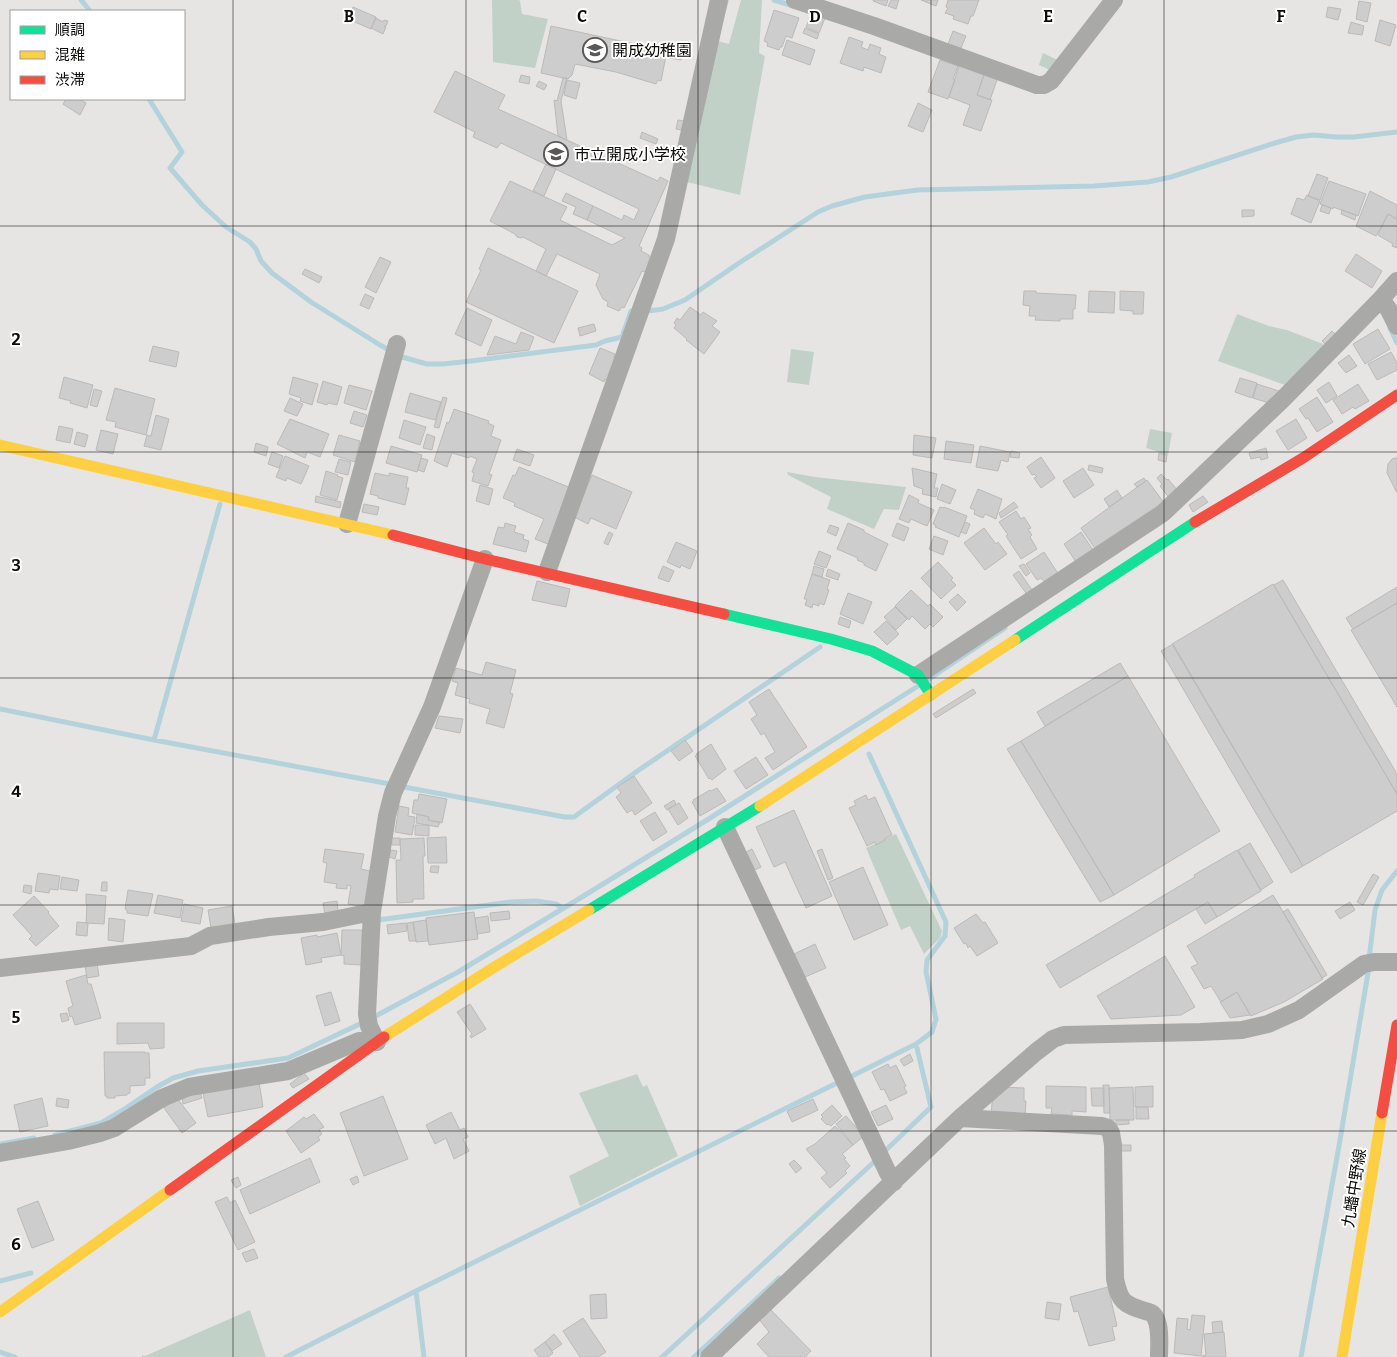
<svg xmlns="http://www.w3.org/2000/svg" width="1397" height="1357" font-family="Bitter,'Noto Sans JP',serif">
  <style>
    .green { fill: #c1d1c7 }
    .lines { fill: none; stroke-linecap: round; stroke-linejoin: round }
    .stream { stroke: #b4d2dc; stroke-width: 5 }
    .building { fill: #cecdcd; stroke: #bbbaba }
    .street { stroke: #a9a9a8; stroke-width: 18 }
    .fast { stroke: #16e098; stroke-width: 11 }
    .slow { stroke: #ffcf43; stroke-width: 11 }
    .jam { stroke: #f24e42; stroke-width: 11 }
    .grid { fill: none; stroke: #0d0c0b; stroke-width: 1; stroke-opacity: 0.55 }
    .labels { text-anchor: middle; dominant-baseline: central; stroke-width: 4; stroke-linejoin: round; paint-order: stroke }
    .poi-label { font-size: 16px; fill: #0d0c0b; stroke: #fff; text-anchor: start }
    .street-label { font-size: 16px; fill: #0d0c0b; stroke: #fff }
    .grid-label { font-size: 16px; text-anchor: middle; font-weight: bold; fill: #0d0c0b; stroke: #fff; stroke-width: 4; stroke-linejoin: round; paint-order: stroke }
  </style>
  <rect width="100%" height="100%" fill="#e7e5e3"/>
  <!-- green -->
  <path class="green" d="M492,0H519L520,1L522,14L548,19L535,68L493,62Z
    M726,0H729L718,41L729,44L741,0H762L759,53L765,56L740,195L691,183L682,182Z
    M1043,53L1060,61L1052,71L1039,65Z
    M1237,314L1269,326L1287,330L1323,344L1324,351L1285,385L1218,361Z
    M791,349L814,352L809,385L787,382Z
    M1150,429L1172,433L1168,455L1146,448Z
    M787,472L815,477L906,487L899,510L884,509L874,529L827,509L831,497L788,475Z
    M896,834L942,931L940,938L924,954L910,926L901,930L866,848Z
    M637,1074L643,1087L647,1085L678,1156L580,1206L569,1176L609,1156L579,1093Z
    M250,1310L266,1357H142V1355L145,1356Z"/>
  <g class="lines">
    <!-- stream -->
    <path class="stream" d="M81,0L90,11
      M774,0L793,6
      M149,99L182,152L170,168L202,205L226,227L250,242L256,249L261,261L272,273L311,302L380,345L402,357L427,364H443L471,361L596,345L605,341L622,337L631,311H633
      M648,311L663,309L685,300L739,263L818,212L832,206L865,197L917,190L1094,186L1148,182L1171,177L1275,143L1296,137L1314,135L1336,137H1354L1397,132
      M1390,328L1397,343
      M929,679L1005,628
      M0,709L154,740L390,784
      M154,740L220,504
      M404,787L565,817H574L636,772L820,647
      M378,920L511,902L537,901L556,904L563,908
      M1369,959L1375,910L1382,890L1397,871
      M372,1018L458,972L577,900L707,820L918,686
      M848,1078L916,1044L932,1032L936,1019L926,972L927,960L945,936L946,922L869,754
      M55,1135L101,1123L123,1110L157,1087L173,1078L198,1071L288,1058L364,1022
      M0,1144L34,1138
      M885,1151L931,1107L916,1044
      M0,1281L31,1273
      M416,1291L424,1357
      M0,1352L15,1357
      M286,1357L416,1291L839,1082
      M662,1357L875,1161
      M694,1357L779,1278
      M1301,1357L1339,1146L1369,967"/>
  </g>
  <!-- building -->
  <path class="building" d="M873,0H888L886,6L873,1Z
    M891,0H899L896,9L888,6Z
    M921,0H938L936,6Z
    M948,0H979L973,16H971L968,24L953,19L954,16L945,13L948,8L946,7Z
    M1359,1L1371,3L1367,22L1356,19Z
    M353,7L376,17L371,29L348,19Z
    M1328,7L1341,9L1338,20L1326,17Z
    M774,10L799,18L792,38L786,36L782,47H780L779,50L767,46L768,43L764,41Z
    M812,12L825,18L819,33L806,27Z
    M376,18L383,22L384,20L388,21L386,26H384L386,27L383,34L371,28Z
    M1380,20L1396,25L1390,46L1375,41Z
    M1351,22L1364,26L1362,35L1348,33Z
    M551,26L667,51L661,81L658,80L656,84L616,72L575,64L572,75L568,79L541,73Z
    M805,28L819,34L817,39L803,33Z
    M953,31L966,36L961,48L948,44Z
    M849,37L863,42L861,47L868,50L870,44L881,48L879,54L886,57L881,73L864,67L863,71L840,63Z
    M787,40L815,50L810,65L782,55Z
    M670,50L683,53L681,60L669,58Z
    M940,60L958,66L953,79L955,80L948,99L928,92Z
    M960,63L985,72L977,95L992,100L981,131L963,125L970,105L949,97Z
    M455,71L505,95L498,109L658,181L660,177L668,181L639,246L642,248L641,251L649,255V257L653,259L648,273L642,271L624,308L622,307L619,311L607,306L608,302L603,299L596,285L600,274L557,254L546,276L536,271L546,249L523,237L521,238L517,237L515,234L490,221L510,181L567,207L560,220L612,245L625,238L587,220L593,206L622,220L624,215L634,220L639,209L501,143L497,148L473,137L475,132L434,112Z
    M985,72L998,77L990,100L977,95Z
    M521,75L530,77L529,84L519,82Z
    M563,78H567L561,101L567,140L558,136L554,100L557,101Z
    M567,80L580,83L576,99L564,95Z
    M539,81L547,85L544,90L536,86Z
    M66,99H79L86,103L80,115L63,104Z
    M918,103L932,110L923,132L908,126Z
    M678,120L684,121L682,130L676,129Z
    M642,132L658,139L656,144L640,138Z
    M546,164L556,169L544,196L533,191Z
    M1317,174L1328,178L1320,200L1308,196Z
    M1329,181L1366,194L1358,216L1333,207V209L1320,204Z
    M1370,191L1397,205V219L1388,214L1376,236L1356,226Z
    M566,193L593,206L587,220L573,214L576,207L562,201Z
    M1307,195L1320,201L1311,223L1291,214L1297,198L1304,200Z
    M1322,205L1331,208L1329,214L1320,211Z
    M1242,210H1254V216L1242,217Z
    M1342,210L1356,215L1355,220L1341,214Z
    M1388,214L1397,219V248L1392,246L1393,244L1378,235Z
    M488,248L578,291L554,343L466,302L481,270L479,269Z
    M1356,254L1382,271L1372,288L1345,271Z
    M380,257L391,262L376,293L365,287Z
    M305,269L322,277L319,283L302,274Z
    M1024,291H1036V293L1076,295L1075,309H1073V319H1060V321L1035,320L1036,316H1029L1030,306L1023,305Z
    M1089,291L1115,292L1114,313L1088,312Z
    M1120,291L1144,292L1143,314H1133V311L1120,310Z
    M365,294L374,298L369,309L360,305Z
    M690,307L701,315L703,312L717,321L712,326L720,332L704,354L686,340L687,339L674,328L676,325L674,323L677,318L680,320Z
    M467,308L492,320L481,346L455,334Z
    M594,324L596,331L580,336L578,328Z
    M1378,329L1390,349L1365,364L1353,344Z
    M1332,331L1337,336L1327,346L1322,341Z
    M521,332L534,337L529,350L487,355L495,336L516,344Z
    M153,346L179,352L176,367L149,361Z
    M600,348L615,354L614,356L618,357L608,381L605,379L604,382L589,374Z
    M1391,352L1397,363V370L1377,380L1368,364Z
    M1349,355L1357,366L1346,373L1338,363Z
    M64,377L93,385L87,408L70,403L71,401L59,398Z
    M293,377L318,384L312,405L300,401L301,398L289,394Z
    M1240,378L1257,383L1252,398L1235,392Z
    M323,381L342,387L337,405L328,403L327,405L317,402Z
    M1329,382L1337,396L1326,403L1317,390Z
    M1257,384L1279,391L1269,403L1253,398Z
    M1358,384L1369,401L1355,409L1353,407L1342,414L1333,400Z
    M349,385L372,391L366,410L344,403Z
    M115,388L155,399L146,435L115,427L116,422L106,420Z
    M94,389L102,391L97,407L90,405Z
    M410,393L441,402L435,420L405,412Z
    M443,397L447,398L439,428L434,427Z
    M1317,397L1333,422L1317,432L1308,418L1306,419L1299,409Z
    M290,398L303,404L297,416L284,411Z
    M454,409L489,421L488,423L494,426L491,436L501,440L489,474L492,475L488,486L472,481L474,473L472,472L477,459L470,456L469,458L452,453L447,467L434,461L447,422L449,423Z
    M354,411L367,415L363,427L350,423Z
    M156,415L169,419L161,450L144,446L147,435L151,436Z
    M290,419L329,434L320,457L307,452L305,458L277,444Z
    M1296,419L1307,438L1288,450L1276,431Z
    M404,420L426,427L420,445L399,438Z
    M59,426L73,429L70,443L56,440Z
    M101,430L118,434L113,454L96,450Z
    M77,432L88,435L85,447L74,444Z
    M427,434L435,437L432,450L423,448Z
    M339,435L360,441L355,462L333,455Z
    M914,435L936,438L932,458L913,455Z
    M946,441L974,445L971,463L944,459Z
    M256,443L268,447L266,456L254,452Z
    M391,446L422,455L417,472L386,463Z
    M980,446L1010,452L1008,462L1001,460L998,471L976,467Z
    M1266,448L1268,458L1261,460L1260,457L1251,459L1249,453Z
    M517,449L534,455L530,466L513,460Z
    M1011,451L1020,453L1019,458L1010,457Z
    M272,452L283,456L279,468L268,464Z
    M1159,453L1167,455L1166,462L1158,460Z
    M285,456L309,466L301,484L287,478L286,481L276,477Z
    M1041,457L1055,478L1041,488L1034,478L1037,477L1034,474L1032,475L1027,467Z
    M421,458L428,460L424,472L418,470Z
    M1395,458H1397V493L1387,473L1388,464L1392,459Z
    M339,459L351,462L348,475L335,472Z
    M1089,465L1103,468L1102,473L1088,470Z
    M519,467L571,488L548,544L535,539L544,519L514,506L515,503L503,498L513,475L515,476Z
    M912,468L937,474L934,488H938L936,497L922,494L923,489L914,486Z
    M1083,468L1094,485L1074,498L1063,481Z
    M326,471L338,475L337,476L343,478L337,500L320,495Z
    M375,473L389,476V473L408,477L406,488H409L405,505L378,498V496L370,494Z
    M1161,474L1167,480L1168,479L1179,492L1170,499L1160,486L1162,484L1157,478Z
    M592,475L632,492L616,529L591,518L588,524L574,517Z
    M1144,478L1146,481L1137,487L1134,484Z
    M1147,480L1165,504L1098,553L1081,528Z
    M942,484L956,490L950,504L937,499Z
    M480,485L493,489L489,505L476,501Z
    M978,489L1002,499L996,519L985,514L983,518L974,514L975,510L970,508Z
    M1117,490L1122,498L1109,507L1104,499Z
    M909,495L919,500L918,503L934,510L927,526L911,519L909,523L899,519Z
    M316,496L341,502L340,508L315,502Z
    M1203,496L1208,502L1193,512L1189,505Z
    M1014,502L1018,507L1001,518L999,513Z
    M364,504L379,507L377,515L362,512Z
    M940,507L943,508L944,507L967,516L959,537L935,527L936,525L933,524Z
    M1016,511L1021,519L1024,517L1031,528L1028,529L1032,535L1030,537L1037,549L1021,559L1006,536L1008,535L999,522Z
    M965,522L970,524L966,534L961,532Z
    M505,523L516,526L514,532L524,535L523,539L529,541L526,552L493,544L498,527L504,528Z
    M848,523L864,530V532L888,544L876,571L864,565V563L857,560L858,558L837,549Z
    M897,523L909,528L904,541L892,536Z
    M830,525L839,528L836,536L827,532Z
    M984,528L996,544L998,542L1007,554L985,570L964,543Z
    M609,532L613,534L608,545L604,543Z
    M1081,532L1095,553L1078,565L1064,544Z
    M934,536L948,541L943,555L929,549Z
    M676,542L697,551L690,569L681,565L680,568L667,562Z
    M819,551L831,556L826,568L814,564Z
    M1044,552L1059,575L1046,584L1041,578L1037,580L1026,564Z
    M938,562L953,578L951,580L956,585L941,599L921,578Z
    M1024,564L1030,573L1026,576L1019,566Z
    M663,566L674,571L669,582L658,578Z
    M814,566L824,569L822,577L812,574Z
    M828,569L840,574L838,580L826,576Z
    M1019,571L1034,593L1028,596L1013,575Z
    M812,574L830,580L827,589L829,590L824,605L819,603V606L813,604L812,608L805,605L807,599H804Z
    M1283,580L1397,774V794L1274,585Z
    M537,581L570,589L566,607L532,600Z
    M1273,584L1397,794V811L1303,866L1172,644Z
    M1397,587V603L1353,629L1346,618Z
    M911,590L928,606L930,604L943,617L933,627L930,624L925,629L912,616L909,620L895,606Z
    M848,593L872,602L863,624L840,614Z
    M958,594L966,602L957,611L949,602Z
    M1397,603V707L1351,630Z
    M895,607L907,619L896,630L884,617Z
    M840,617L851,621L849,628L838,624Z
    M886,621L899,634L887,645L874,632Z
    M1173,644L1303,866L1291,873L1161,651Z
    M486,662L516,670L510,693L513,694L504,728L486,723L490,709L469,703L470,699L455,695L458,683L452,681L456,668L482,675Z
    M1120,663L1128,676L1045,726L1037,712Z
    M1128,676L1220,831L1114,895L1021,741Z
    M769,689L807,747L773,770L765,758L775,752L764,733L761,735L751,719L757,715L749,702Z
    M973,689L976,693L936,718L933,714Z
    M439,716L463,719L460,733L435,728Z
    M685,740L693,751L679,761L671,751Z
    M1021,741L1114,895L1100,902L1007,749Z
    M711,744L726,769L712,780L710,778L709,779L695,756L697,755L696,754Z
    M756,757L768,775L746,789L734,771Z
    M634,776L652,803L635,815L632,810L627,813L616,797L621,793L617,787Z
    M717,788L726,801L700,816L692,802L694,801L693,800L710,790L711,791Z
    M419,794L447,799L442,823L428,820L429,817L412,813L414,800H418Z
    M866,795L868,800L875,797L892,835L884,839L885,840L876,845L875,842L867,846L849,808L856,805L854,801Z
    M674,800L676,804L667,810L664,806Z
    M679,803L688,818L678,825L668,809Z
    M399,806L409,808L408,816L415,817L412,835L395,832Z
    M794,810L832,896L806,908L785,862L774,867L756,827Z
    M655,812L667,832L653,841L640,821Z
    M417,814L429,817L428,820L440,822L438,827L416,823Z
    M415,825H429V836L415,835Z
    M446,837L447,863H428L427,838Z
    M391,838H400V845H392Z
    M424,838L425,856H423L424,899H413V902L397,903L396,860H401L400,839Z
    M1250,843L1273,882L1261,890L1238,850Z
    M325,849L364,854L361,869L370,871L365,907L348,904L351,886L347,885V889L336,888L337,884L324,882L327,863L323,862Z
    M752,849L761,867L755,870L746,852Z
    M822,849L833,878L828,880L817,851Z
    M391,850L397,851L395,859L389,857Z
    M1237,850L1261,891L1217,917L1208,902L1060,988L1046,965L1195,877L1194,875Z
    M431,866H439L438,873L430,872Z
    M863,867L888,925L854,940L829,882Z
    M38,873L60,876L58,890L50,889L49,893L35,891Z
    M1373,874L1379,877L1363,905L1357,902Z
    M62,877L79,880L77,891L60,889Z
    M102,882H107V891H101Z
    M24,885L32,886L31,894L23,892Z
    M128,890L153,894L148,916L127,913V910L125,909Z
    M86,894L106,896L104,924L86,923L87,904H86Z
    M158,895L183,900L180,918L154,913Z
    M1273,895L1323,979L1284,1002L1251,1016L1237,992L1221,1002L1211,986L1204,989L1191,967L1198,964L1187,946Z
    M34,896L49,912L48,913L59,926L36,946L29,939L32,936L13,915Z
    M337,901L338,911L325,914L323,903Z
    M1208,902L1217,917L1205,924L1196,909Z
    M1350,902L1355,910L1340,919L1335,911Z
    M184,904L203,908L200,924L181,921Z
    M232,906L235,924L211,928L208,910Z
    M1288,909L1327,975L1322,978L1283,912Z
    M509,911L510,919L491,921L490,913Z
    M474,912L478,939L429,945L426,918Z
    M976,914L983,923L985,922L998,943L977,956L970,946L968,948L966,943L964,944L954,928Z
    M488,916L490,932L477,934L475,918Z
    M109,918L125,920L123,942L108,940Z
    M426,920L428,941L416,942L413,922Z
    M77,922L88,923L87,936L76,935Z
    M413,922L416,941H409L407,923Z
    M406,923L407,931L388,934L387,925Z
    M342,930H362V965L344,964V956L341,955Z
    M337,933L341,955L321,958L322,962L306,965L301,938L317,935V937Z
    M815,944L826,968L805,977L794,954Z
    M1165,956L1195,1007L1181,1015L1111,1019L1097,996Z
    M97,963L99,976L87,978L85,965Z
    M86,975L88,984H91L101,1018L75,1025L72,1016L70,1017L68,1008L73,1006L66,981Z
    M331,992L340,1021L325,1026L316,996Z
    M1237,992L1250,1015L1230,1018L1220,1002Z
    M470,1004L486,1029L471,1038L470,1036L472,1034L457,1012Z
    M67,1013L69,1020L62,1022L60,1014Z
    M117,1023H164V1048L150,1049L148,1043L117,1044Z
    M104,1052H145V1053H149L150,1078H145V1085L130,1086V1093L127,1094V1095L115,1096V1098H107V1096H105Z
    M910,1054L913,1061L904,1066L900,1060Z
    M888,1064L890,1068L896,1065L906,1086L904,1087L907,1093L890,1101L884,1089L881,1090L872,1072Z
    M304,1073L309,1079L293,1088L290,1084Z
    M259,1082L263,1107L208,1117L203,1093Z
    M1103,1085H1109L1110,1113H1104Z
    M1046,1086L1086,1087V1112L1072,1111V1115L1051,1114L1052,1108H1046Z
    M1153,1086V1107H1135V1087Z
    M1000,1087L1024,1088V1101H1026L1025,1115L991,1114L993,1094Z
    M1133,1087L1134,1120H1110L1109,1088Z
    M1091,1088H1104V1106H1092Z
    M200,1092L202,1098L183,1104L182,1097Z
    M383,1096L408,1159L364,1176L340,1113Z
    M42,1098L48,1126L20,1132L14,1105Z
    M57,1098L69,1100L68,1108L56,1106Z
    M177,1098L196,1123L182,1133L164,1108Z
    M813,1099L818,1110L792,1122L787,1111Z
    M832,1105L842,1116L831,1126L828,1124L827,1125L821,1119L823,1117L821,1115Z
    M886,1105L893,1119L878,1126L871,1112Z
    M1136,1107H1148L1149,1119H1136Z
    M451,1112L460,1130L464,1128L468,1137L463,1139L469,1151L454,1159L446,1138L435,1144L426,1125Z
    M314,1114L324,1127L319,1130L322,1134L318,1137L320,1140L301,1153L286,1131L304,1117L306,1119Z
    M846,1116L864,1136L853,1145L836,1124Z
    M1116,1120H1129V1124L1116,1125Z
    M835,1126L853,1145L842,1154L846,1158L844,1159L850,1166L845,1171L847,1173L830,1188L821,1178L827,1173L806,1149L815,1144Z
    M1120,1145H1131V1151H1120Z
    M310,1158L320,1182L250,1214L240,1190Z
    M794,1160L802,1168L796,1173L789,1164Z
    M357,1176L359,1182L353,1185L350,1179Z
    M238,1177L241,1185L236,1188L231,1180Z
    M227,1197L230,1203L235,1200L255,1242L238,1250L215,1202Z
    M38,1201L54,1240L32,1248L17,1209Z
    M254,1249L258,1258L246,1262L242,1253Z
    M1108,1287L1117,1326L1112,1327L1115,1340L1089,1346L1078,1311L1074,1312L1070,1297Z
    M606,1294L607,1318L591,1319L590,1295Z
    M1047,1302L1061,1304L1059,1320L1045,1318Z
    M769,1308L811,1351L806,1356L807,1357H769L757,1344L769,1332L758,1318Z
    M1192,1315L1205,1316L1201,1356L1174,1353L1177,1318L1188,1319L1187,1329L1190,1330Z
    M583,1318L606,1352L598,1357H580L563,1331Z
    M1222,1321L1223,1332L1213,1333L1212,1322Z
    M1224,1332L1226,1357H1203L1202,1356L1206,1355L1204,1334Z
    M554,1334L562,1344L552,1351L545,1342Z
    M545,1342L553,1353L548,1357H539L534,1350Z"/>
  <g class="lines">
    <!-- street -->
    <path class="street" d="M795,0L874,26L1037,85H1044L1051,81L1114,0
      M1397,281L1381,299L1389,310L1397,326
      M347,524L397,344
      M547,572L666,239L719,0
      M918,675L1163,513L1283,399L1381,299
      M725,827L888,1173L894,1182
      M0,968L191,946L210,936L269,927L323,922L372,912
      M377,1042L369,1026L367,1014L372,912L387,816L393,793L432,707L485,559
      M960,1118L1036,1052L1053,1039L1064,1035L1200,1032L1242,1030L1268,1024L1299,1010L1364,964L1374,962H1397
      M0,1153L68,1141L100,1133L114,1128L162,1098L189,1087L288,1071L359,1041L376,1042
      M709,1357L960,1118L1102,1126L1108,1128L1111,1133L1113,1145L1115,1279C1120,1302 1123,1304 1145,1311C1149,1312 1153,1313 1155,1317C1161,1327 1159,1346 1159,1357"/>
    <!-- fast -->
    <path class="fast" d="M724,614L831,639L872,651L918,675L931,695
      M1015,640L1195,522
      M589,910L760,806"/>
    <!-- slow -->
    <path class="slow" d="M0,445L393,535
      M760,806L1015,640
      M384,1037L493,968L589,910
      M0,1312L170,1190
      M1342,1357L1382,1113"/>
    <!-- jam -->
    <path class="jam" d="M1195,522L1303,458L1397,395
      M393,535L485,559L724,614
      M1382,1113L1397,1025
      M170,1190L384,1037"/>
  </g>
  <!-- grid -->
  <path class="grid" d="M233,0V1357M466,0V1357M698,0V1357M931,0V1357M1164,0V1357M0,226H1397M0,452H1397M0,678H1397M0,905H1397M0,1131H1397"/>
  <!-- icons -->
  <defs>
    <symbol id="school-ring" viewBox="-11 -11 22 22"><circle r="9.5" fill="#fff" stroke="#595857" stroke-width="1.5"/><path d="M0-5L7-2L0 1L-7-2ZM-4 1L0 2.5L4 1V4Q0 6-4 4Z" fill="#595857"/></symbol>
  </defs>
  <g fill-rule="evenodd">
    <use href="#school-ring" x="581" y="36" width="28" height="28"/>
    <use href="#school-ring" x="542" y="140" width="28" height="28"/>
  </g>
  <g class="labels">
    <!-- poi labels -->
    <g class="poi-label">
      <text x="612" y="50">開成幼稚園</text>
      <text x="574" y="154">市立開成小学校</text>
    </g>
    <!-- street labels -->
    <g class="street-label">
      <text transform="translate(1354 1188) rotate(-81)">九蟠中野線</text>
    </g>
  </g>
  <g class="grid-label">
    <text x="349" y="22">B</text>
    <text x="582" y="22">C</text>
    <text x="815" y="22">D</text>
    <text x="1048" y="22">E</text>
    <text x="1281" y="22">F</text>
    <text x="16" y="345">2</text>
    <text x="16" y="571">3</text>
    <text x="16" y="797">4</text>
    <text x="16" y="1023">5</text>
    <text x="16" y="1250">6</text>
  </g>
  <!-- legend -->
  <rect x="10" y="10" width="175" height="90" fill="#ffffff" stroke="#9e9e9d"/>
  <rect x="20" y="26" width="25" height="8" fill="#16e098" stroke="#9e9e9d"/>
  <text x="55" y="35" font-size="15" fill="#0d0c0b">順調</text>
  <rect x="20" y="51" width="25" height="8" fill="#ffcf43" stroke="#9e9e9d"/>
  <text x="55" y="60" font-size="15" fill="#0d0c0b">混雑</text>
  <rect x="20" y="76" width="25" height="8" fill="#f24e42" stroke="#9e9e9d"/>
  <text x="55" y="85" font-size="15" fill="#0d0c0b">渋滞</text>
</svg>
